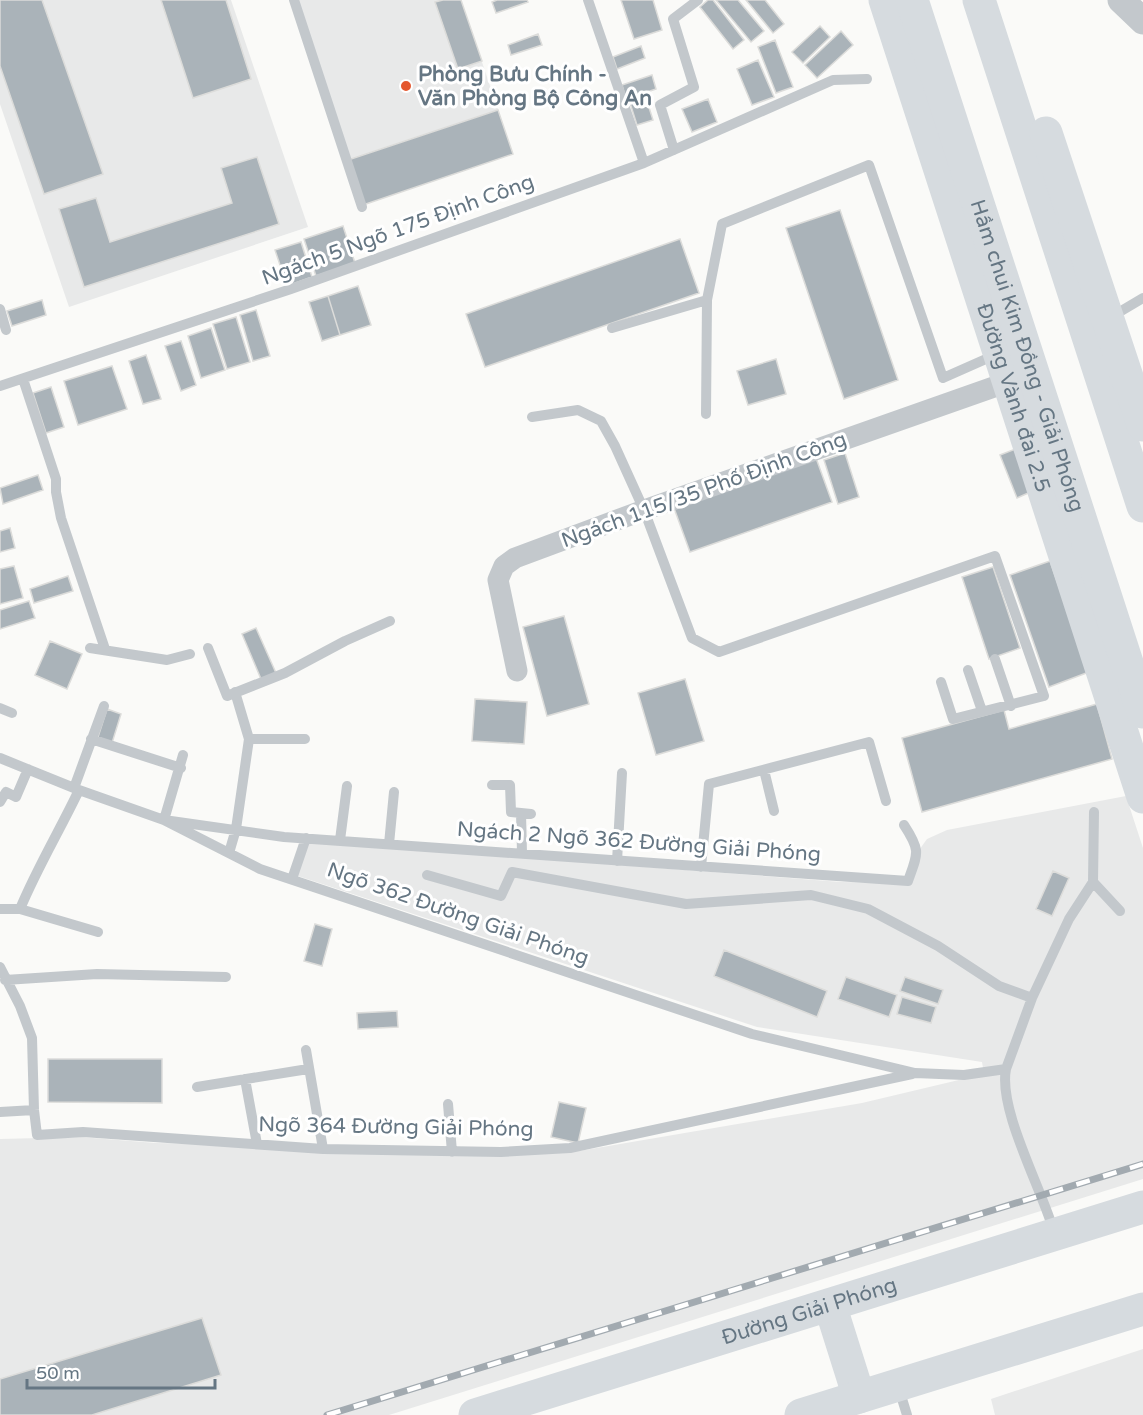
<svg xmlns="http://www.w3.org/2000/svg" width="1143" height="1415" font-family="'Varela Round',sans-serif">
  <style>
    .built { fill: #e8e9e9 }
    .building { fill: #aab3b9; stroke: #dcdcda; stroke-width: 1.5 }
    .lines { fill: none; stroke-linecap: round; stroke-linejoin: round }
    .service { stroke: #c3c8cc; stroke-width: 10 }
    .minor { stroke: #c3c8cc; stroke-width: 21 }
    .tertiary { stroke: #c3c8cc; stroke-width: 27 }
    .primary { stroke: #d6dbdf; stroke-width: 33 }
    .rail-casing { stroke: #a2aab0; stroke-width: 7 }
    .rail { stroke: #fff; stroke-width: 4.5; stroke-dasharray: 14; stroke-linecap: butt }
    .poi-dot { fill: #e4572e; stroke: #fff; stroke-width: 2 }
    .labels { text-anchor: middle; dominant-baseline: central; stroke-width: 6; stroke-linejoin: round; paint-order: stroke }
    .poi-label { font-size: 21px; font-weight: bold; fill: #657683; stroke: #fff; text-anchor: start }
    .street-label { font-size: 21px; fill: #657683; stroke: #fff }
  </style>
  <rect width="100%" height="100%" fill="#fafaf8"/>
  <!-- built -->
  <path class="built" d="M0,0H231L308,227L69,307L0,104Z
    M294,0H461L513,154L363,205Z
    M1126,796L1143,848V1179L389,1415H0V1139L80,1137L156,1143L579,1151L862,1103L984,1074L982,1062L757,1027L295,875L308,841L841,882L911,883L917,853L927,839L947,830Z
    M1143,1349V1415H995L991,1399Z"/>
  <!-- building -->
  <path class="building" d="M0,0H42L103,174L44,194L0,66Z
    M161,0H226L251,79L193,98Z
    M443,0H461L482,61L458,69L435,2Z
    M497,0H527L528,2L496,13L492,2Z
    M621,0H653L662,30L634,39Z
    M708,0H713L744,40L733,49L700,7Z
    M716,0H738L764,31L751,42Z
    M746,0H765L784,24L773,33Z
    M820,26L830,37L803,63L792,52Z
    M841,31L853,45L817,78L805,65Z
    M538,34L542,45L511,55L508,45Z
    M775,40L793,87L776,93L758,47Z
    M641,46L645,58L617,69L613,57Z
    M758,60L774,97L752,105L737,69Z
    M652,75L656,89L626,99L622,85Z
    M646,98L653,120L637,125L630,103Z
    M708,99L717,122L692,132L682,109Z
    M498,110L513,154L363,205L348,160Z
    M257,157L279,224L84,287L59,209L96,198L110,242L232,203L221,168Z
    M840,210L898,380L844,399L786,228Z
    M343,226L355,263L316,276L304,239Z
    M680,239L699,293L485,367L466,314Z
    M301,242L312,277L287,286L275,250Z
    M358,286L371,325L340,335L328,296Z
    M328,296L340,335L322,341L309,302Z
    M42,300L46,315L12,326L7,311Z
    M256,310L270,356L253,361L240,315Z
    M236,317L250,362L227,369L213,324Z
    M211,328L225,370L201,378L188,336Z
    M181,341L196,385L181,391L165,346Z
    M146,355L161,399L143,404L129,361Z
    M776,359L786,394L748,405L737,371Z
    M112,366L127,409L78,425L64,381Z
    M51,387L64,427L46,433L33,393Z
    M1018,448L1035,490L1017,498L1000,455Z
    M845,453L859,497L838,504L824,460Z
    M816,458L832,502L690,552L674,508Z
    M38,475L43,490L3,504L0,488Z
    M10,528L15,548L0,552V531Z
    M1050,561L1089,672L1049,687L1010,575Z
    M14,566L23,598L0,604V569Z
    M993,567L1020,648L989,659L962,577Z
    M68,576L73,591L34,603L30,589Z
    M29,601L35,618L0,629V610Z
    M564,616L589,704L547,716L523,627Z
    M256,628L276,673L261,679L242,634Z
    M50,641L82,654L67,689L35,675Z
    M685,679L704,741L656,755L638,693Z
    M475,699L527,702L524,744L472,741Z
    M1097,704L1112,759L922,812L902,738L1004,710L1009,729Z
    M107,709L121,714L112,743L98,737Z
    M1053,871L1069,878L1052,916L1036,909Z
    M315,924L332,929L322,966L304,961Z
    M724,950L827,991L817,1017L714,976Z
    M846,977L897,995L889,1017L838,999Z
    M905,977L943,990L938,1004L900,991Z
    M902,997L936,1007L931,1023L897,1014Z
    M397,1011L398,1027L358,1029L357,1013Z
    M48,1059H162V1103L48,1102Z
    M559,1102L586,1108L578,1143L551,1137Z
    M202,1318L221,1375L92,1415H0V1379Z"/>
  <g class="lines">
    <!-- service -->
    <path class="service" d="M294,0L362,207
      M588,0L644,163
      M674,150L660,105L694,87L673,19L698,0
      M0,309L6,330
      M1111,317L1143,298
      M612,328L707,300
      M23,379L56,479V492L61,518L105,649
      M0,386L291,289L644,163L833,80L867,79
      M706,414L707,300L722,224L869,165L943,378L995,355
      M532,417L578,410L601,421L615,446L644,510L692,638L719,652L995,556L1044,696L953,719L941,682
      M90,648L167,660L190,654
      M208,648L227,696L285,673L345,641L390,621
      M995,659L1011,706
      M968,670L982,711
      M0,708L12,713
      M91,739L181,768
      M249,739H305
      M183,755L164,820L284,837L908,881C918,853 921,851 904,825
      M0,758L79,790L164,820L260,869L752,1034L915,1073L964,1075L1006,1069C998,1110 1042,1189 1054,1232
      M764,770L774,811
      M492,785H510L511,812L531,814
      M74,788L104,706
      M0,802L6,792L16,797L28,769
      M1094,812L1093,882L1120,911
      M521,813L522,853
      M340,840L347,786
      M389,844L394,792
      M229,853L236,829L249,739L235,692
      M617,861L622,773
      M701,867L709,784L869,742L886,801
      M427,875L501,896L512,872L686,904L811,895L868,909L938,946L999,986L1032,998
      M292,879L306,838
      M0,909H20L98,932
      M20,909C37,868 60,830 79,790
      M0,967L20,1006L32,1038L34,1110L37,1135L83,1132L323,1149L501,1152L570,1148L912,1074
      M5,980L97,974L226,977
      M306,1050L323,1149
      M1006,1069L1032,998L1069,919L1093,882
      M245,1079L257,1144
      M197,1087L308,1069
      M448,1104L452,1152
      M0,1112L34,1110
      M899,1389L907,1415"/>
    <!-- minor -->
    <path class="minor" d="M517,671L498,580L504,566L515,558L644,510L1008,382"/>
    <!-- tertiary -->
    <path class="tertiary" d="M1121,0L1143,21"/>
    <!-- primary -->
    <g class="primary">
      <path id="s1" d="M885,0L1143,797"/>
      <path id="s2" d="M912,0L1143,712"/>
      <path d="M979,0L1143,506"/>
      <path d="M1046,133L1143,425"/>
      <path d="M830,1305L859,1397"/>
      <path id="s3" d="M475,1415L1143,1207"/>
      <path d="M801,1415L1143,1309"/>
    </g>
    <defs>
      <path id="rail" d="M327,1415L1143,1164"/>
    </defs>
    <!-- rail casing -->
    <use href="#rail" class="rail-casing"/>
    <!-- rail -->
    <use href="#rail" class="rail"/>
  </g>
  <!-- markers -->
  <circle class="poi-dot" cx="406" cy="86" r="6"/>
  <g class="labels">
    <!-- poi labels -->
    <g class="poi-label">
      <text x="418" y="74">Phòng Bưu Chính -<tspan x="418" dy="24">Văn Phòng Bộ Công An</tspan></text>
    </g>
    <!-- street labels -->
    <g class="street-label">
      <text transform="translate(398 230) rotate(-20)">Ngách 5 Ngõ 175 Định Công</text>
      <text stroke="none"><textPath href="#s2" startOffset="374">Hầm chui Kim Đồng - Giải Phóng</textPath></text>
      <text stroke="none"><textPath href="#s1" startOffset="418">Đường Vành đai 2.5</textPath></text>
      <text transform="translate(704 490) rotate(-20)">Ngách 115/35 Phố Định Công</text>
      <text transform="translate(639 842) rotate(4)">Ngách 2 Ngõ 362 Đường Giải Phóng</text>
      <text transform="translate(458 914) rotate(19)">Ngõ 362 Đường Giải Phóng</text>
      <text transform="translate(396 1127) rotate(1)">Ngõ 364 Đường Giải Phóng</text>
      <text stroke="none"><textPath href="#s3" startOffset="350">Đường Giải Phóng</textPath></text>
    </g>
  </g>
  <!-- scale -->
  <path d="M27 1379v9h188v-9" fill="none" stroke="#657683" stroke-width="3"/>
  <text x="36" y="1379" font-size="18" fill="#657683" stroke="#ffffff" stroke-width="4.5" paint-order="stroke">50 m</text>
</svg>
